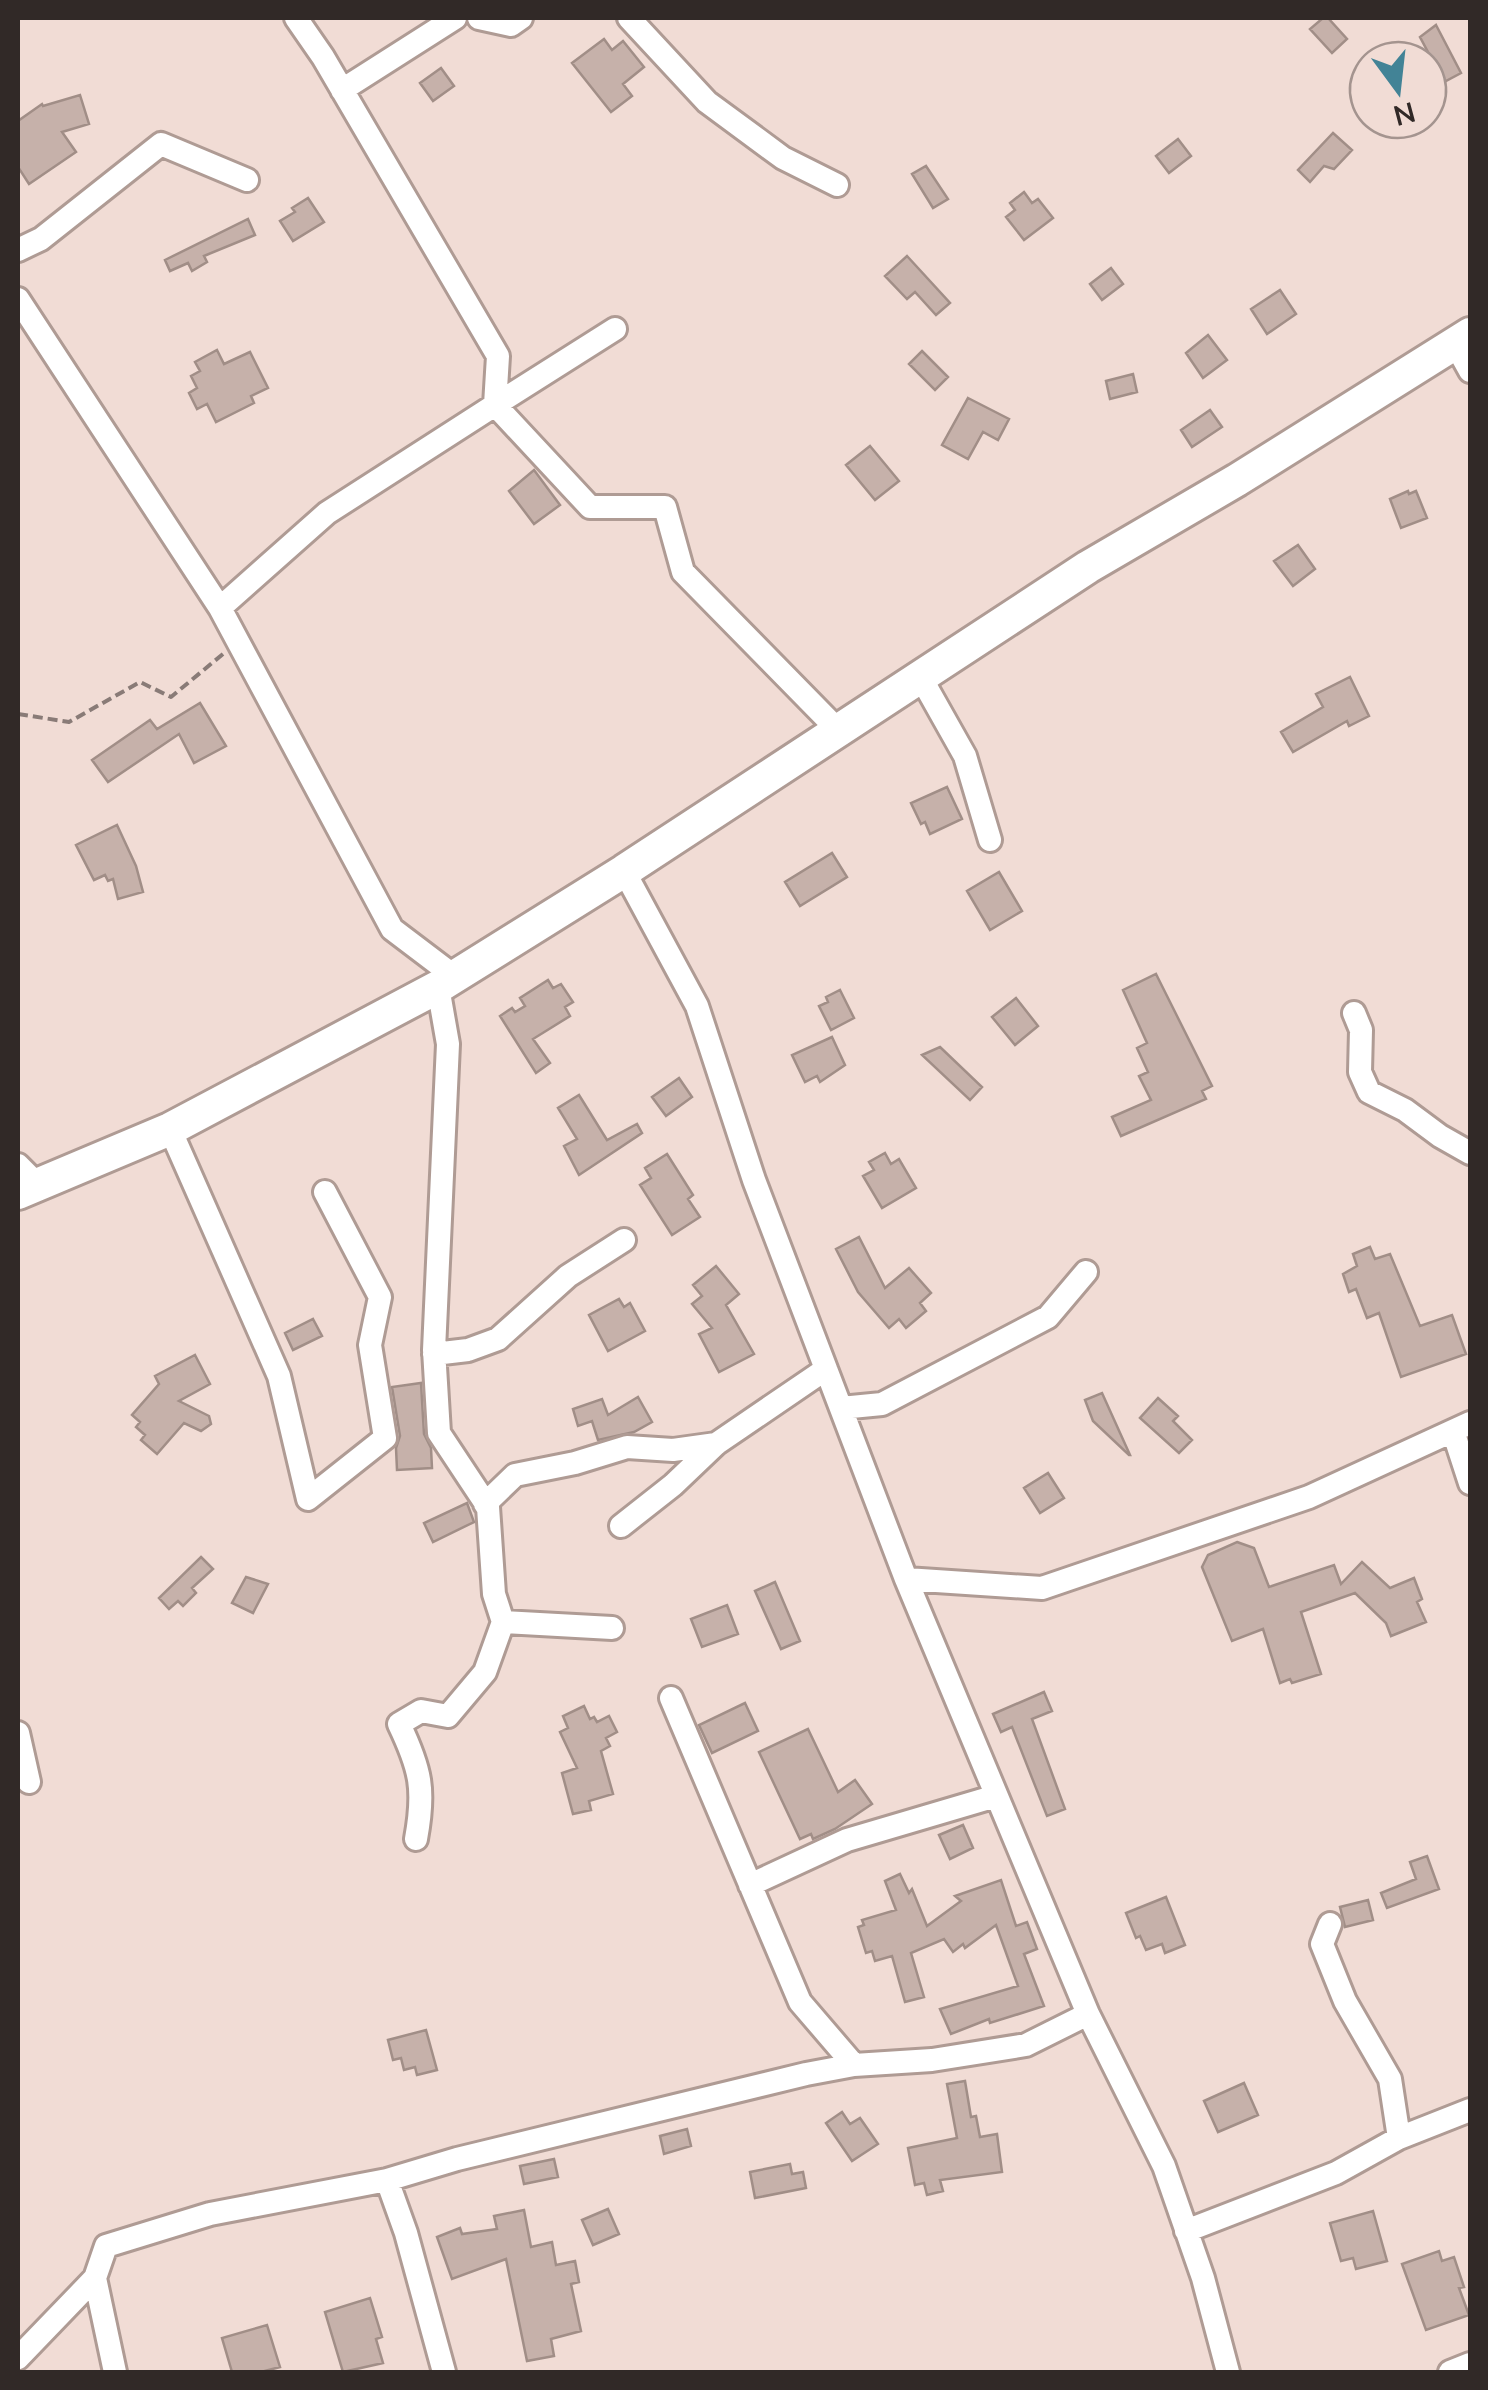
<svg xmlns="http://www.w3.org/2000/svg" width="1488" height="2390" font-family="'Nunito Sans',sans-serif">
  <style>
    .building { fill: #c6b1aa; stroke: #a18e87; stroke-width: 2.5 }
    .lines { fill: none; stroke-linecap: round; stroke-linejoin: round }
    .street-casing { stroke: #af9b94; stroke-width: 28 }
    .secondary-casing { stroke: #af9b94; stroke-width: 38 }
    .path { stroke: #897b77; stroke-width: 4; stroke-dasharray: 10 5; stroke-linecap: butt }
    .street { stroke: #fff; stroke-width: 22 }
    .secondary { stroke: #fff; stroke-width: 32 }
  </style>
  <rect width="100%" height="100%" fill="#f1dcd5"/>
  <!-- building -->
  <path class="building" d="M1323,18H1328L1347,39L1332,53L1310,29Z
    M1436,25L1461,73L1444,82L1420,37Z
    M604,39L612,50L623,41L644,67L623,84L632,96L611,112L572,63Z
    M441,68L454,86L433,101L420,83Z
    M80,95L89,124L62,132L76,152L29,184L18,167V121L42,104L43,106Z
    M1333,133L1352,150L1334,169L1324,166L1310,182L1298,170Z
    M1178,139L1191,156L1169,173L1156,156Z
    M926,166L948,199L933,208L912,174Z
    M1024,192L1032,203L1038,199L1053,218L1024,240L1006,217L1015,210L1010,203Z
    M308,198L324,222L293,241L280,221L295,212L292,208Z
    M248,219L255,235L204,256L207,262L192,271L188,263L170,271L165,260Z
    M907,256L950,303L936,315L915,292L907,299L885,276Z
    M1111,268L1123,284L1102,300L1090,284Z
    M1280,290L1296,314L1267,334L1251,309Z
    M1208,335L1227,360L1203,378L1186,353Z
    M217,350L224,364L250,352L268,388L251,396L254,403L216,422L207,404L197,409L189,393L197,388L191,376L200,371L195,362Z
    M922,351L948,377L935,390L909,364Z
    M1133,374L1137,392L1110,399L1106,381Z
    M968,398L1009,419L998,440L983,432L968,459L942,445Z
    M1210,410L1222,427L1192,447L1181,430Z
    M870,446L899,481L875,500L846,465Z
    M534,470L560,505L534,524L509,491Z
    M1408,491L1409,494L1416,491L1427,518L1401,528L1390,499Z
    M1298,545L1315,569L1293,586L1274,561Z
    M1350,677L1369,716L1349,726L1347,721L1293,752L1281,732L1323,707L1316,694Z
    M200,703L226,746L194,763L179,734L108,782L92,760L150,720L157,729Z
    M947,787L962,819L930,834L925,822L921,824L911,803Z
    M117,825L136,866L143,892L118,899L113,879L108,881L105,875L94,880L76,845Z
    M832,853L847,877L800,906L785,882Z
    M999,872L1022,911L990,930L967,891Z
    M1156,974L1212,1086L1202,1091L1206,1099L1121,1136L1112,1117L1151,1100L1139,1076L1148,1072L1137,1048L1147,1043L1123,990Z
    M548,980L553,988L561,984L573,1002L565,1007L570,1016L533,1039L550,1063L536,1073L500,1016L512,1008L515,1012L525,1006L520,998Z
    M840,990L854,1018L831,1030L819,1006L828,1002L826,997Z
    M1016,998L1038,1026L1015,1045L992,1017Z
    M832,1037L845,1065L820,1082L817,1076L805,1082L792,1055Z
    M940,1047L982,1087L970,1100L922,1055Z
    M679,1078L692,1097L666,1116L652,1097Z
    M579,1095L607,1140L637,1124L642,1133L579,1175L564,1146L577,1139L558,1108Z
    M885,1153L891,1164L899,1159L916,1188L882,1208L863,1176L874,1170L869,1162Z
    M667,1154L693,1195L688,1199L700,1217L672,1235L640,1185L651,1178L645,1168Z
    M859,1237L885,1288L909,1268L931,1293L920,1303L926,1311L906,1328L899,1319L889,1328L858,1292L836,1249Z
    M1370,1247L1375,1259L1390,1254L1420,1326L1452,1315L1466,1354L1401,1377L1379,1313L1367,1318L1356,1289L1349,1292L1343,1274L1357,1266L1353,1254Z
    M716,1266L739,1294L726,1305L754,1354L719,1372L699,1334L712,1328L692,1304L702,1296L693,1285Z
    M619,1299L624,1307L630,1303L645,1331L608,1351L589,1315Z
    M313,1319L322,1336L293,1350L285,1333Z
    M195,1355L210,1384L179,1401L209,1416L211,1424L201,1431L184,1423L157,1454L141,1440L145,1435L136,1427L140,1422L132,1415L159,1384L155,1376Z
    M421,1383L424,1434L431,1448L432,1468L397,1470L396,1448L400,1436L392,1387Z
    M1102,1393L1130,1455H1129L1093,1421L1085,1400Z
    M638,1397L652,1422L634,1432L598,1440L592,1421L578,1426L573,1409L602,1399L608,1415Z
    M1158,1398L1178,1416L1173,1421L1192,1440L1179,1453L1140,1418Z
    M1048,1473L1064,1498L1040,1513L1024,1488Z
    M467,1503L474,1522L433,1542L424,1523Z
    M1237,1542L1254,1548L1269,1587L1334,1565L1341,1584L1362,1562L1390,1588L1414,1578L1422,1599L1417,1602L1426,1622L1391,1636L1386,1623L1355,1593L1301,1612L1321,1674L1292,1683L1290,1679L1280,1683L1263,1629L1232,1641L1202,1567L1208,1555Z
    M201,1557L213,1569L192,1588L196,1593L183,1606L178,1601L169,1609L159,1598Z
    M246,1577L268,1584L253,1613L232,1603Z
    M775,1582L800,1641L781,1649L755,1591Z
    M727,1605L738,1634L702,1647L691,1619Z
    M1044,1692L1052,1711L1032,1719L1065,1809L1047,1816L1012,1727L1001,1732L993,1714Z
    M745,1703L758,1731L712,1753L699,1725Z
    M584,1706L590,1719L594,1717L597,1722L609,1716L617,1732L606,1738L610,1746L601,1751L613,1794L589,1801L591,1810L573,1814L562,1773L577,1768L560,1732L568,1728L563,1716Z
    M808,1729L838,1792L855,1780L872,1804L835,1829L813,1839L811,1834L800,1839L759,1752Z
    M963,1825L973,1848L950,1859L939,1835Z
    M1427,1856L1439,1889L1387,1908L1381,1893L1416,1879L1410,1862Z
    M900,1874L909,1893L912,1889L927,1926L961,1901L955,1896L1001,1880L1016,1926L1027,1922L1037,1949L1024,1954L1044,2006L990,2023L989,2019L951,2034L940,2009L1018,1986L996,1925L965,1948L963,1944L953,1952L944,1939L911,1953L924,1997L905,2002L892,1956L875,1961L872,1951L866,1953L858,1927L864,1925L862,1920L896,1910L885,1881Z
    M1166,1897L1185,1945L1165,1953L1162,1944L1146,1950L1140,1936L1136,1938L1126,1913Z
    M1368,1900L1373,1920L1345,1927L1340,1907Z
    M426,2030L437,2070L417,2075L415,2067L404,2070L401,2058L393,2060L388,2040Z
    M965,2081L971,2117L976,2116L980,2137L997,2134L1002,2172L940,2180L943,2191L927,2195L924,2183L915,2185L908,2148L957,2138L947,2084Z
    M1244,2083L1258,2115L1218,2132L1204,2101Z
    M842,2112L850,2124L860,2118L878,2144L852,2161L826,2123Z
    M687,2129L691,2146L664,2154L660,2136Z
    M554,2159L558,2177L524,2184L520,2166Z
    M790,2164L792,2174L803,2172L806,2188L755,2198L750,2172Z
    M608,2209L619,2234L593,2245L582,2220Z
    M524,2210L531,2247L552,2242L556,2265L575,2261L579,2282L571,2284L581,2331L551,2339L554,2356L527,2361L506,2259L452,2279L437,2237L460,2228L462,2234L497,2229L494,2216Z
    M1373,2211L1387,2261L1356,2269L1353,2258L1341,2261L1330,2223Z
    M1439,2251L1442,2261L1454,2257L1464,2287L1459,2288L1469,2315L1426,2330L1402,2264Z
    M370,2298L382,2337L376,2339L383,2363L343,2372L325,2312Z
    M267,2325L280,2367L261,2372H232L222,2338Z"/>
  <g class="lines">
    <defs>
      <path id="street" d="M479,18L511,25L521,18
        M629,18L707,102L783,158L837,185
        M342,90L455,18
        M18,250L41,239L161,144L247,180
        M18,299L220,608L392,929L454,976
        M615,329L495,405L590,507H665L683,572L837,729
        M1455,344L1470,371
        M220,608L327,513L495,405L498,356L323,57L296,18
        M920,676L965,756L990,840
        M624,871L697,1006L754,1180L906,1579L1088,2014L1164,2166L1203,2278L1228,2372
        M438,987L448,1044L434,1350L439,1433L488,1507L494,1594L503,1622L612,1628
        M1354,1013L1361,1030L1360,1072L1369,1092L1405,1110L1440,1136L1470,1153
        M170,1129L279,1376L308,1499L385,1438L370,1345L380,1297L325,1192
        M18,1165L38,1185
        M434,1354L468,1350L498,1339L568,1276L624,1240
        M841,1408L882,1404L1048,1317L1086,1272
        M1453,1431L1470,1483
        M485,1504L515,1475L575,1463L627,1447L673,1450L716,1444
        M621,1526L673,1485L716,1444L826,1369
        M906,1579L1042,1588L1309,1497L1470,1423
        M671,1698L800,2002L854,2065
        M18,1733L29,1782
        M416,1839C425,1790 421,1770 399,1724L421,1711L448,1716L485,1672L503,1622
        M750,1885L847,1840L996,1796
        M1330,1924L1322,1944L1345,2001L1390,2079L1399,2138
        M387,2180L406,2233L444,2372
        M1186,2231L1336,2173L1399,2138L1470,2110
        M18,2358L95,2278
        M115,2372L95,2278L106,2246L210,2214L387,2180L457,2159L806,2074L854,2065L932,2060L1026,2045L1088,2014
        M1450,2372L1470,2364"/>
      <path id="secondary" d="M18,1193L170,1129L438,987L624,871L1088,567L1237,480L1470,334"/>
    </defs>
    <!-- street casing -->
    <use href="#street" class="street-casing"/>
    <!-- secondary casing -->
    <use href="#secondary" class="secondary-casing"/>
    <!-- path -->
    <path class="path" d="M18,714L69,722L140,682L171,697L223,654"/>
    <!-- street -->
    <use href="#street" class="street"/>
    <!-- secondary -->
    <use href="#secondary" class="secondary"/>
  </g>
  <!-- border -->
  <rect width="1488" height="2390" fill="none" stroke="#312927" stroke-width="40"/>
  <!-- north arrow -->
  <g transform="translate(1398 90) rotate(165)"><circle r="48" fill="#f1dcd5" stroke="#a4948f" stroke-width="2.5"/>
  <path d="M0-8L18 38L0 25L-18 38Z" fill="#428396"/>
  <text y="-15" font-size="28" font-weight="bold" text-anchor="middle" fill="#312927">N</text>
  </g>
</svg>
